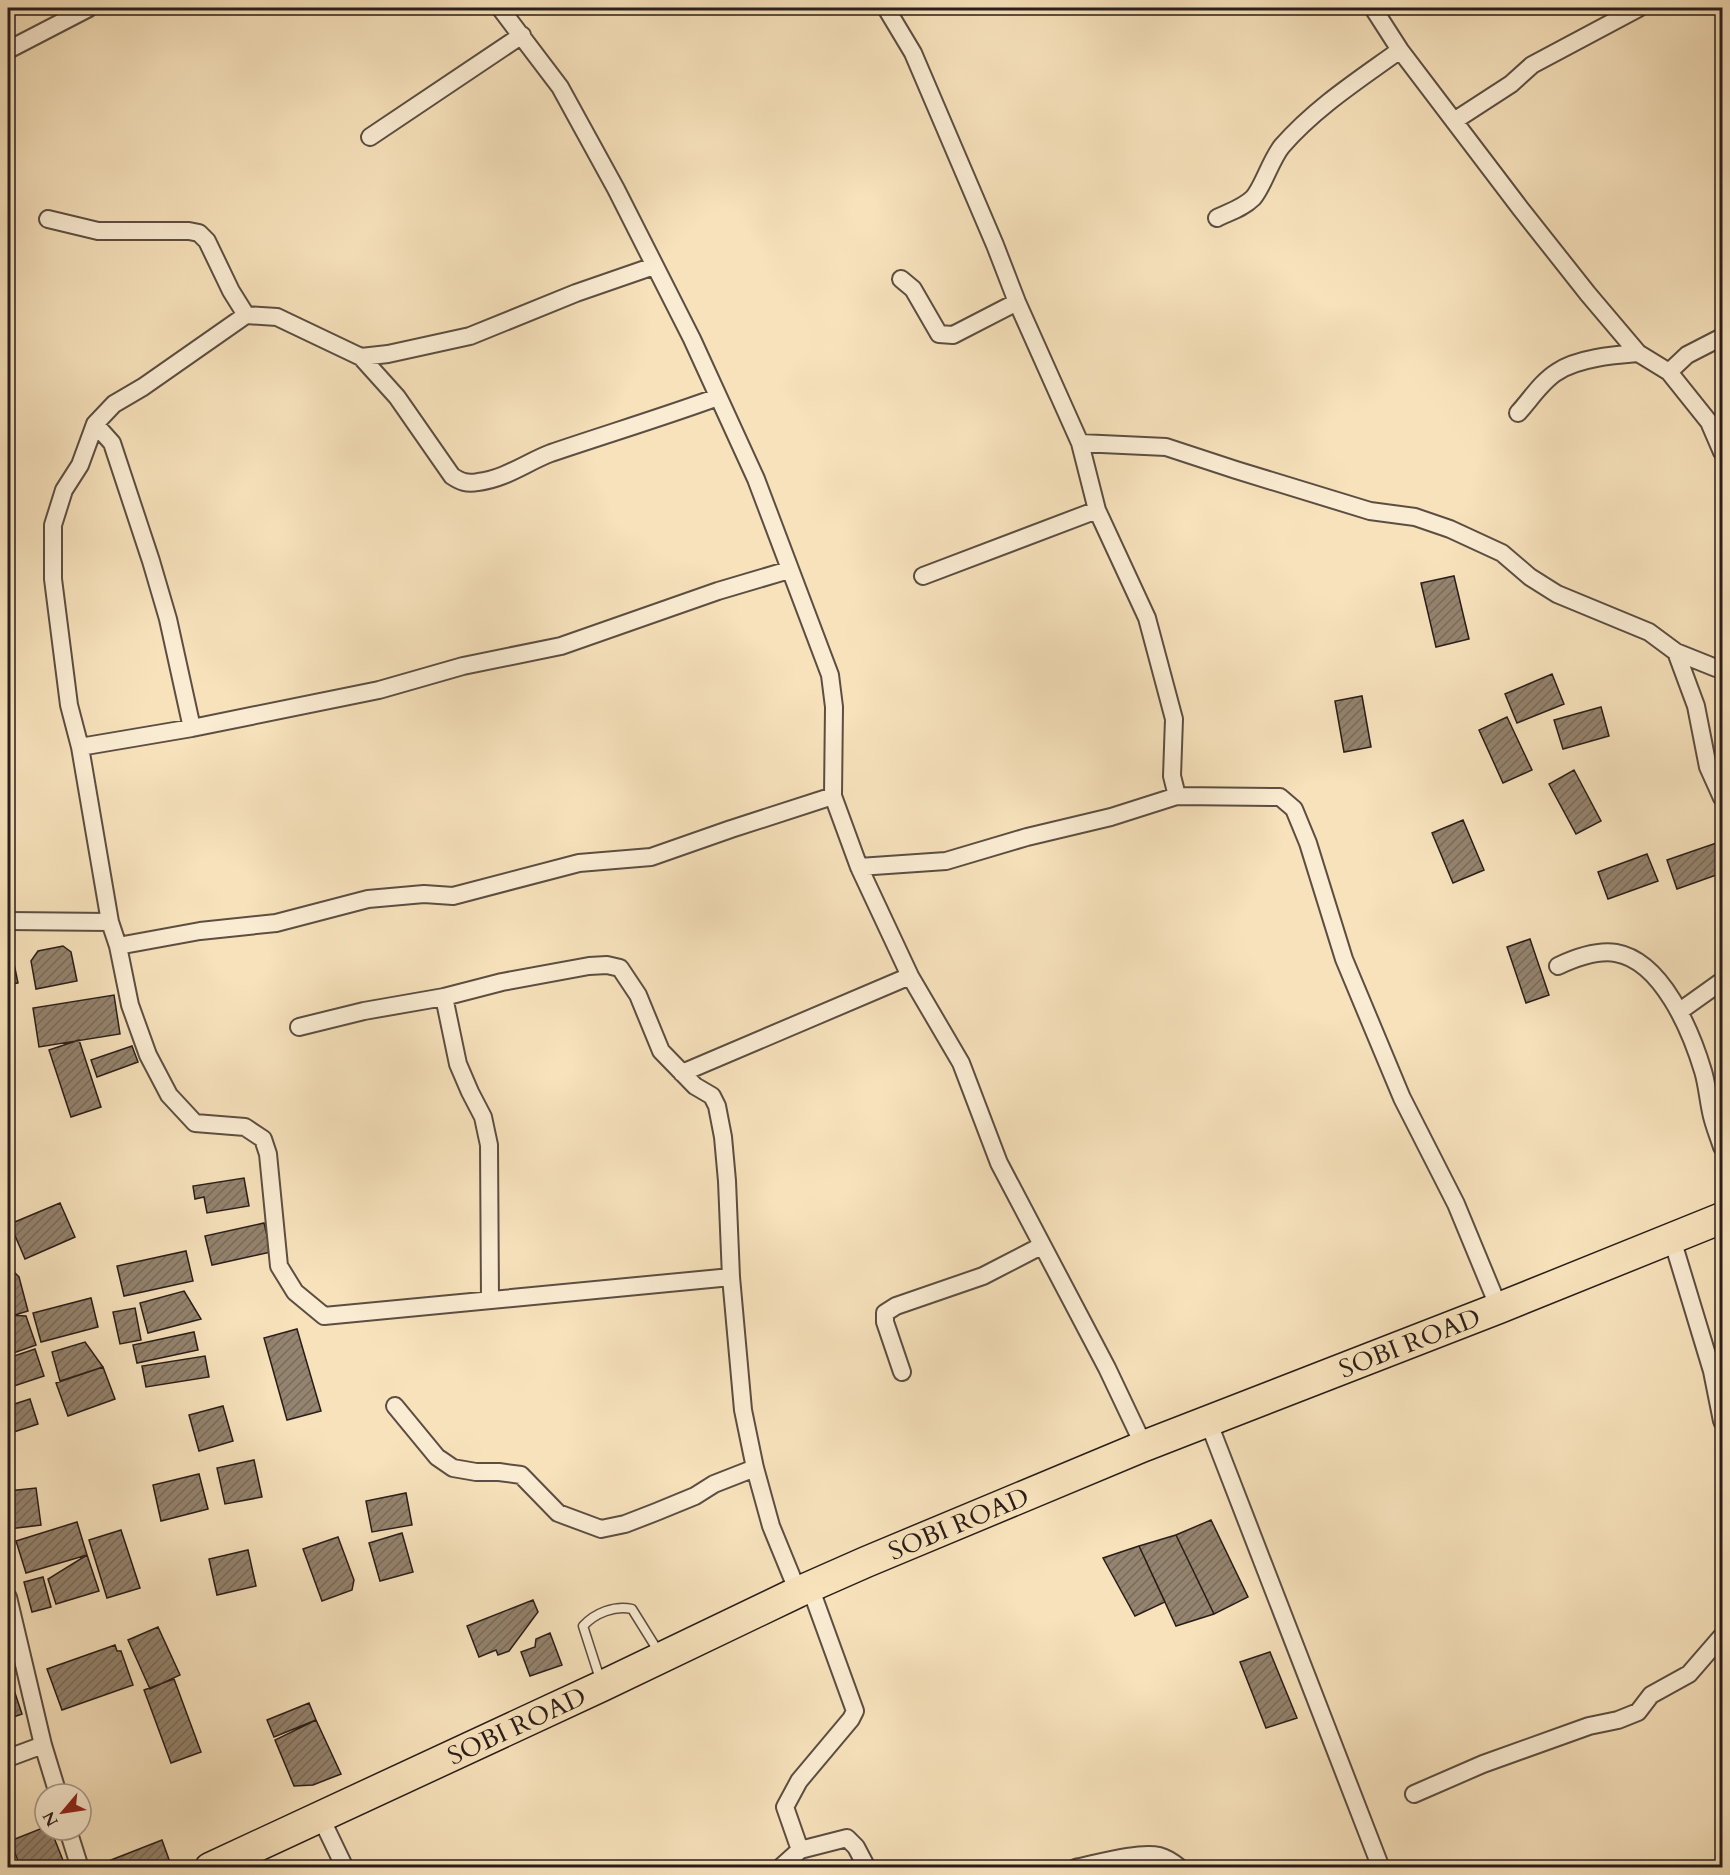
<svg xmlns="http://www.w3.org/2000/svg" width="1730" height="1875" font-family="Cardo,serif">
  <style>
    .building { fill: url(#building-hatch); stroke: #291d19; stroke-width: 1.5 }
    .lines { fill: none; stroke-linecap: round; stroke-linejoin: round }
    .lane-casing { stroke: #5c4e42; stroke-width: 11 }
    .street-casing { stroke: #5c4e42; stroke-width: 20 }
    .highway-casing { stroke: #291d19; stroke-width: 33 }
    .lane { stroke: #faecd3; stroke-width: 8 }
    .street { stroke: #faecd3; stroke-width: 16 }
    .highway { stroke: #f7e2bc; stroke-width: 30 }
    .labels { text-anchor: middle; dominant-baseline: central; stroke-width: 6; stroke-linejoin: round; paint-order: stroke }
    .street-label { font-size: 26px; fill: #291d19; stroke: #faecd3 }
  </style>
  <defs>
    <pattern id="building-hatch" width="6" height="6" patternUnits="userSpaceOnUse" patternTransform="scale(1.5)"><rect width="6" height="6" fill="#94836e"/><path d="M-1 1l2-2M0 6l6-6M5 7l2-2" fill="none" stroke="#796b5a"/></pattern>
  </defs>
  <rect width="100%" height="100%" fill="#f7e2bc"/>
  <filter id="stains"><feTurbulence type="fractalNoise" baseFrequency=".00333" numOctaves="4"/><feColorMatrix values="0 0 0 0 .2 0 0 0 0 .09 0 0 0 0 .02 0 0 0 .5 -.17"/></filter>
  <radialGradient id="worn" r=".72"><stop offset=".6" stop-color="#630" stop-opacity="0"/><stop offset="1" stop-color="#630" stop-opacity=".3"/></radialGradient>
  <!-- building -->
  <path class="building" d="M1454,576L1469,639L1436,647L1421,583Z
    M1552,674L1564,704L1517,723L1505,694Z
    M1362,696L1371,747L1344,752L1335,701Z
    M1601,707L1609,736L1563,749L1554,720Z
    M1507,717L1532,770L1503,783L1479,730Z
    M1574,770L1601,821L1576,834L1549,784Z
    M1463,820L1484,870L1453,883L1432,833Z
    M1722,841V873L1677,889L1667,860Z
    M1647,854L1658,881L1608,899L1598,872Z
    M1530,939L1549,995L1526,1003L1507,947Z
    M8,944H10L18,983L8,985Z
    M63,946L71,952L77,981L36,989L31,961L38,951Z
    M114,995L120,1034L39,1047L33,1008Z
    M79,1040L101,1107L71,1117L49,1050Z
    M132,1046L138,1062L97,1077L91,1060Z
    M244,1178L249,1206L207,1213L204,1197L195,1199L193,1186Z
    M60,1203L75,1237L25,1259L10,1224Z
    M264,1223L271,1252L212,1265L205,1236Z
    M186,1251L193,1281L124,1296L117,1266Z
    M8,1266L19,1277L28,1311L8,1317Z
    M184,1291L201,1319L148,1333L140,1303Z
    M91,1298L98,1327L41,1342L33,1313Z
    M135,1308L141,1340L120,1344L113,1312Z
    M8,1315L26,1316L36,1345L8,1355Z
    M297,1329L321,1411L287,1420L264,1338Z
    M194,1332L198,1350L137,1363L133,1345Z
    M85,1342L103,1367L60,1381L52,1352Z
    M35,1349L44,1376L8,1388V1358Z
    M205,1356L209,1377L146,1387L142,1366Z
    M103,1367L115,1399L68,1416L56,1383Z
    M30,1399L38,1424L8,1434V1406Z
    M223,1406L233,1441L199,1451L189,1415Z
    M254,1460L262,1497L225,1504L217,1468Z
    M199,1474L208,1509L161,1521L153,1485Z
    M36,1488L41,1525L9,1529L8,1526V1491Z
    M406,1493L412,1525L372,1532L366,1501Z
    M1211,1520L1248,1597L1214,1614L1176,1535Z
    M77,1522L87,1555L26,1573L16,1541Z
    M121,1530L140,1588L107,1598L89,1540Z
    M402,1533L413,1572L380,1581L369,1543Z
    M1176,1535L1214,1614L1176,1626L1139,1546Z
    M338,1537L354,1580L352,1590L322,1601L303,1549Z
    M1139,1546L1165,1602L1135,1616L1103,1558Z
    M248,1550L256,1586L217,1595L209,1559Z
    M87,1555L99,1591L56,1604L48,1579Z
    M43,1577L51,1607L32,1612L24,1582Z
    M533,1600L538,1612L509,1651L498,1655L496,1650L479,1657L467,1626Z
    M158,1627L180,1675L150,1689L128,1640Z
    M550,1633L562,1665L530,1676L521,1652L535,1647L536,1639Z
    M115,1645L117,1651H121L133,1685L62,1710L47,1669Z
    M1270,1652L1297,1718L1266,1728L1240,1662Z
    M174,1679L201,1752L171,1763L144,1690Z
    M11,1681L22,1714L8,1719V1683Z
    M309,1703L316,1720L274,1737L267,1720Z
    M316,1720L341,1774L313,1785L294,1786L275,1740Z
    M45,1827V1830H51L66,1868H21L10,1841Z
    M162,1840L172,1868H109L106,1862Z"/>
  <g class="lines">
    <defs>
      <path id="lane" d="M601,1682L583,1626C595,1613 615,1605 632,1609L660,1654"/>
      <path id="street" d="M500,8L560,87L616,189L692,339L756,479L830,675L834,707L833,796L859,867L910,976L961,1063L999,1163L1107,1368L1144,1446
        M886,8L913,53L995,245L1017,302L1080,443L1097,510L1147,618L1174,719L1172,776L1177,796
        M1373,8L1400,50L1520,208L1588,294L1638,353L1669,372L1709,422L1722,452
        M8,50L89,8
        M1454,121L1511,84L1532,65L1639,8
        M370,137L522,35
        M1217,218C1229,212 1243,208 1253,198C1263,187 1271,159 1282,146C1316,107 1360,79 1400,50
        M48,219L98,231H189L199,233L207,241L231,291L246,315
        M654,266L576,293L470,336L388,354L361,357L277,317L246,315L143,387L114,404L95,424L80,465L64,490L53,525V579L69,705L80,747L110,922L118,946L130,1005L148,1055L169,1095L195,1123L245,1127L263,1139L268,1154L279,1266L295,1292L324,1316L731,1277
        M901,279L913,289L939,334L953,335L1017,302
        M361,357L397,397L452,476C461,482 467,484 478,482C505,479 527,462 551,453C607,434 663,417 718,397
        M1669,372L1687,355L1722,337
        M1518,413C1530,400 1542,381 1557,372C1577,358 1614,355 1638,353
        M95,424L112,443L151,561L168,619L192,728
        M1080,443L1166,447L1236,470L1370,511L1415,517L1450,529L1502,553L1530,577L1557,594L1649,632L1676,652L1716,668L1722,667
        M923,576L1097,510
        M1676,652L1696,706L1708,767L1722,798
        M80,747L192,728L379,690L463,666L561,646L718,591L789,570
        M859,867L946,861L1027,837L1111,817L1177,796L1280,797L1294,809L1308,843L1344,959L1402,1098L1456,1204L1499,1308
        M8,921L110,922
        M118,946L200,931L276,923L368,899L424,894L453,896L579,863L651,857L731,829L833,796
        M1558,966C1575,958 1597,950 1616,953C1662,961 1691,1031 1703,1071C1707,1084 1708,1098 1711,1112C1713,1123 1718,1135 1722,1147
        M444,997L458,1064L470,1092L483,1117L489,1145L490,1300
        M1680,1011L1722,981
        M299,1027L364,1011L444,997L502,982L589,966L607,965L620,968L638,995L661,1051L695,1086L712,1096L717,1106L723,1137L727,1181L731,1277L743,1410L755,1468L771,1526L798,1592
        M682,1073L910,976
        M1672,1239L1712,1371L1722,1421
        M902,1372L885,1322V1313L896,1306L983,1276L1041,1246
        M395,1406L437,1457L453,1468L476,1472H499L521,1475L558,1513L601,1529L625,1524L656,1512L695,1496L714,1484L755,1468
        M1208,1421L1381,1868
        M8,1597L43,1745L58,1794
        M8,1758L43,1745
        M1414,1794L1483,1764L1589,1726L1618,1720L1638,1712L1651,1695L1689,1674L1722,1636
        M320,1816L345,1868
        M68,1830L80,1868
        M800,1850L847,1838L856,1847L867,1868
        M780,1868L800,1850L785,1807L799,1781L851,1719L855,1711L810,1587
        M1075,1868C1095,1864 1140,1851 1159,1856C1167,1858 1174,1863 1180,1868"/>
      <g id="highway">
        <path id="s1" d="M210,1868L602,1686L798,1592L866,1562L1144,1446L1499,1308L1722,1218"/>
      </g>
    </defs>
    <!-- lane casing -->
    <use href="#lane" class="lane-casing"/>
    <!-- street casing -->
    <use href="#street" class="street-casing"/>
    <!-- highway casing -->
    <use href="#highway" class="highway-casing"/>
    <!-- lane -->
    <use href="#lane" class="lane"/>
    <!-- street -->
    <use href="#street" class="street"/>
    <!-- highway -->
    <use href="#highway" class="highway"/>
  </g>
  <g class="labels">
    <!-- street labels -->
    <g class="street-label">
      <text stroke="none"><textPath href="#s1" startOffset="1310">SOBI ROAD</textPath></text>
      <text stroke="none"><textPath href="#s1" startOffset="824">SOBI ROAD</textPath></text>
      <text stroke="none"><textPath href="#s1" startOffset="338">SOBI ROAD</textPath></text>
    </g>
  </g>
  <!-- margin -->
  <rect width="1730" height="1875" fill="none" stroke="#f7e2bc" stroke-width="30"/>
  <rect x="9" y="9" width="1712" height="1857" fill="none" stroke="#291d19" stroke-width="3"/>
  <rect x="15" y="15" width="1700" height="1845" fill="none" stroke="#291d19" stroke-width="1.5"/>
  <!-- north arrow -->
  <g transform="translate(63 1812) rotate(241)"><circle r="28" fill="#faecd3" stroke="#a69989" stroke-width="1.5"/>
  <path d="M0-4.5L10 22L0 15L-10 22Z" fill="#8f2418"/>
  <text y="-9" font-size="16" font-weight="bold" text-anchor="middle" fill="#291d19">N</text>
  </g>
  <rect width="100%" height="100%" filter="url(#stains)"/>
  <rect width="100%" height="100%" fill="url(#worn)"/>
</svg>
